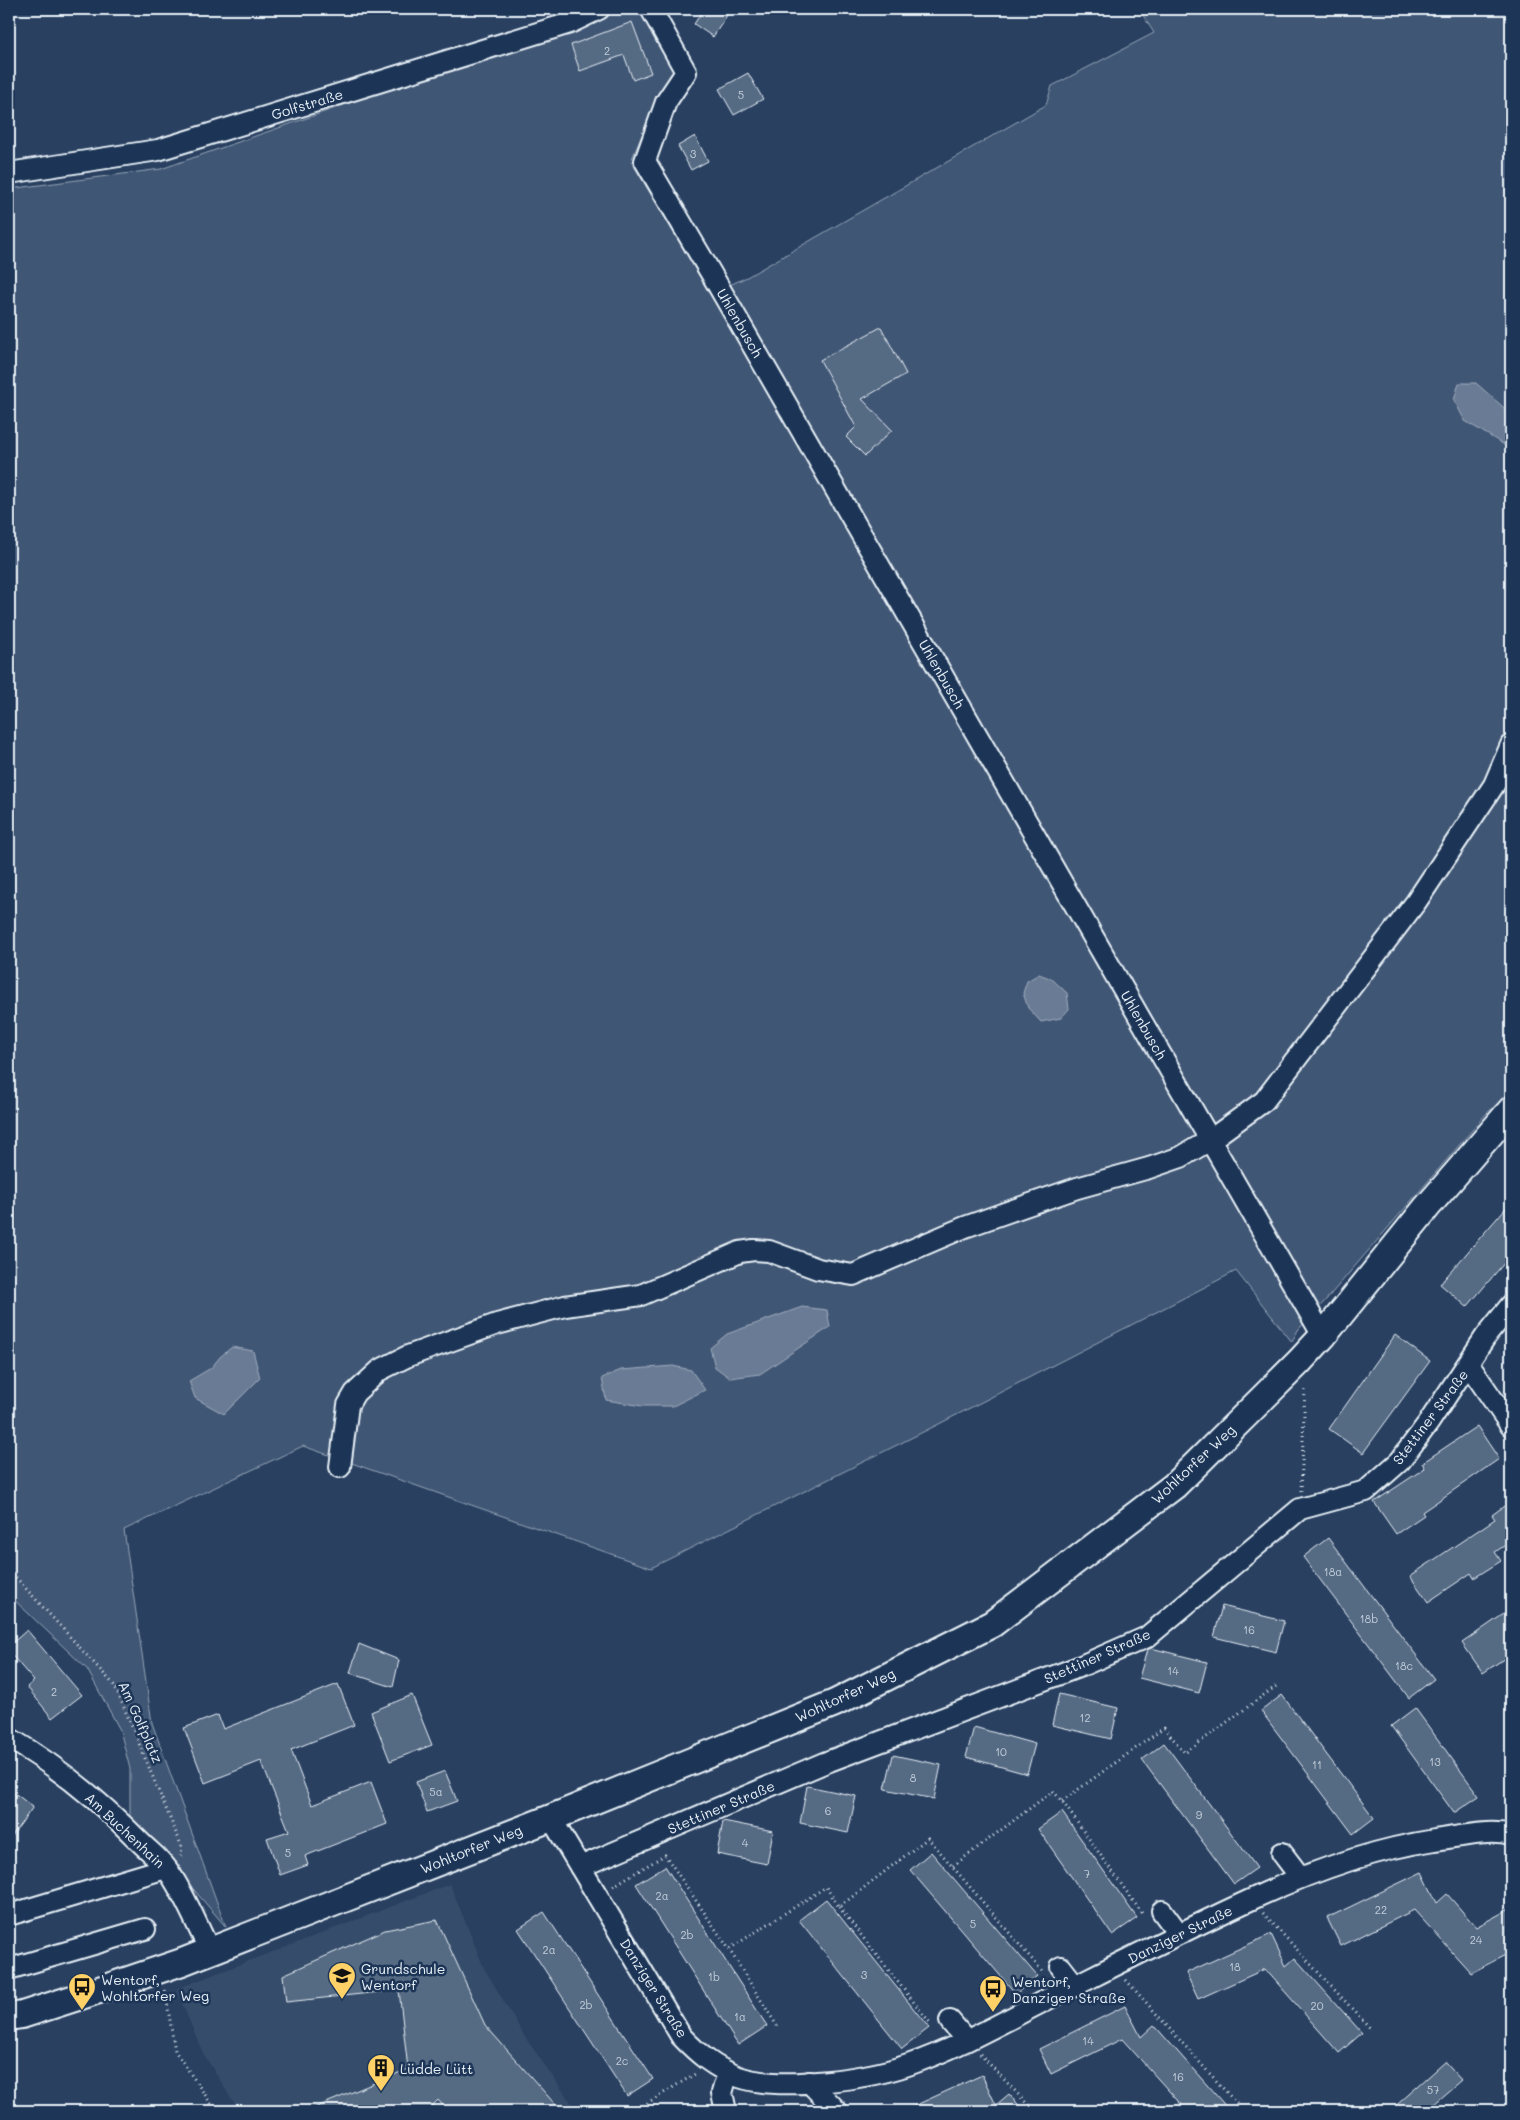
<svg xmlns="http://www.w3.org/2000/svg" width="1520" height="2120" font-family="Mali,sans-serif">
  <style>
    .built { fill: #364d6b }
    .green { fill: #415774; stroke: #94a4b6 }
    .water { fill: #6b7c95; stroke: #9dabbd }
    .building { fill: #556a83; stroke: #e8f1f8 }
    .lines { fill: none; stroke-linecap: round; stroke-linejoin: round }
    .minor-casing { stroke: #e8f1f8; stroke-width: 24 }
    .major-casing { stroke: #e8f1f8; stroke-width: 30 }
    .path { stroke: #e8f1f8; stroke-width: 3; stroke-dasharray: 1 4; stroke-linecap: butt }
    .minor { stroke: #1d3557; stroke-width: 20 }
    .major { stroke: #1d3557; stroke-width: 26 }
    .labels { text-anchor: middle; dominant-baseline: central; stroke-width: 5; stroke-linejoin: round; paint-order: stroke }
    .number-label { font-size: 11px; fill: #c3cfdb }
    .street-label { font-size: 14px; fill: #e8f1f8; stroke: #1d3557 }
    .poi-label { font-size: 14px; fill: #e8f1f8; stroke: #1d3557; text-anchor: start }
  </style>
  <rect width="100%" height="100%" fill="#294061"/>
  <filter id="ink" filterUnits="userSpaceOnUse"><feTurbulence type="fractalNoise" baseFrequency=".02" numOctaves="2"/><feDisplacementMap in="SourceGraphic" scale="10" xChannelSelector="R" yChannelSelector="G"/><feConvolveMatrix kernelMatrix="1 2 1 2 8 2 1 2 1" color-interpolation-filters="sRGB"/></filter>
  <g filter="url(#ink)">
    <!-- built -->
    <path class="built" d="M450,1884L484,1968L525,2037L577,2111H239L203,2053L176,1989Z"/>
    <!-- green -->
    <path class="green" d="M619,9H639L680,70L654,106L631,161L710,294L747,277L1046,105L1052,86L1154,33L1139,9H1511V1091L1486,1114L1325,1301L1298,1330L1292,1342L1236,1271L937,1425L651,1568L303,1446L124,1530L152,1723L226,1927L130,1816V1769L120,1730L87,1669L9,1595V189L161,169Z"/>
    <!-- water -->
    <path class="water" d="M1459,383H1476L1511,414V449L1465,421L1454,400Z
      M1039,974L1052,979L1067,993L1069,1009L1061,1018L1041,1022L1028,1008L1023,993L1027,981Z
      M802,1307L827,1310L830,1327L760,1374L730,1378L715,1367L710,1348L727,1334Z
      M232,1347L253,1351L260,1378L224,1414L195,1398L189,1381L211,1368L220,1357Z
      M673,1366L691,1370L705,1390L673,1406H642L606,1400L602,1378L621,1370Z"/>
    <!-- building -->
    <path class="building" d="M704,9H731L713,37L694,24Z
      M632,22L651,73L633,80L624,55L580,71L571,45Z
      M748,73L763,99L734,115L719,89Z
      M695,136L708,161L691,170L678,146Z
      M881,327L906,374L862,399L892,430L865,456L846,437L856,427L820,360Z
      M1511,1202V1255L1467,1307L1440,1284Z
      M1395,1335L1430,1361L1363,1453L1329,1429Z
      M1477,1426L1499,1459L1422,1512L1424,1515L1396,1534L1374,1502L1425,1468L1422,1463Z
      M1511,1501V1543L1510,1542L1495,1552L1501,1561L1474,1578L1471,1573L1428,1602L1410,1576L1495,1519L1492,1515Z
      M1328,1538L1434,1679L1409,1698L1303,1557Z
      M1222,1606L1284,1621L1276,1652L1214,1637Z
      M1511,1609V1654L1483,1673L1462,1643Z
      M27,1630L82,1695L52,1718L27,1687L34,1681L9,1652V1646Z
      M359,1644L399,1660L393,1687L350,1673Z
      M1151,1648L1207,1662L1199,1693L1139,1678L1147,1650Z
      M338,1684L354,1725L291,1750L312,1805L371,1782L387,1824L305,1856L308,1865L280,1875L267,1838L289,1831L261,1761L205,1783L184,1728L218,1715L223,1729Z
      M1059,1694L1118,1708L1111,1739L1052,1725Z
      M412,1695L432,1745L390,1761L371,1712Z
      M1282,1695L1374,1818L1353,1834L1261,1711Z
      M1415,1708L1479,1796L1454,1813L1391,1726Z
      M974,1727L1035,1744L1027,1774L966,1757Z
      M1164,1743L1257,1868L1234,1884L1142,1760Z
      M893,1755L941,1765L934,1799L885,1789Z
      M445,1771L457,1801L427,1812L416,1782Z
      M807,1786L856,1796L848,1833L800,1823Z
      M9,1789L33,1807L9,1840Z
      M1062,1812L1137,1918L1112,1935L1038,1829Z
      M723,1821L773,1831L767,1864L717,1854Z
      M931,1852L1037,1976L1016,1994L910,1870Z
      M665,1866L767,2026L738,2045L636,1884Z
      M1422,1872L1437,1903L1447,1894L1476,1927L1511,1908V1952L1471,1973L1414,1910L1341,1946L1327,1918Z
      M826,1899L929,2028L902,2049L799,1920Z
      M544,1912L653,2079L627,2096L518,1929Z
      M437,1920L485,2025L561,2111H448L438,2100L427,2111H307L408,2069L399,1990L286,2002L283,1975L385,1930Z
      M1271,1934L1286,1966L1295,1958L1362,2033L1339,2053L1265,1969L1198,1999L1186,1973Z
      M1125,2006L1141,2037L1154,2025L1230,2111H1187L1122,2039L1051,2074L1039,2049Z
      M1445,2062L1461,2080L1425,2111H1390Z
      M982,2075L996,2105L1009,2094L1024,2111H903Z"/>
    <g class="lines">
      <defs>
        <path id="minor" d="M651,9L686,72L666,102L645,161L712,275L1323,1336
          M9,173L158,150L570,23L599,9
          M1469,1365L1511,1426
          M340,1467L348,1405L355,1393L380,1370L408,1356L497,1324L565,1306L641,1295L740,1252L754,1250L769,1251L818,1269L853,1275L965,1227L1019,1208L1077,1188L1149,1168L1181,1157L1210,1140L1264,1101L1416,902L1494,785L1511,745
          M9,1738C57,1766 101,1802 140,1842C149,1851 160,1859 167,1869C185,1894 196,1924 210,1951
          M551,1818L681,2036C698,2054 715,2068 739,2077C780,2091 867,2079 908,2065C961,2047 1011,2017 1062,1992C1124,1961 1185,1930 1248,1901C1307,1873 1370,1850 1435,1840C1459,1837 1488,1829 1511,1835
          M1282,1853L1301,1878
          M580,1867L824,1763L1081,1666L1147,1637L1300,1509L1366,1491L1400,1461L1429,1422L1486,1336L1511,1305
          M1162,1911L1179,1934
          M9,1915L166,1868
          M1061,1967L1075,1985
          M9,1969L145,1929
          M950,2021L966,2040
          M809,2082L837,2111
          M726,2111L722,2093L728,2072"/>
        <path id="major" d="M9,2017L22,2015L81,1996L182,1962L551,1818L835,1703L992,1624L1174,1486L1299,1362L1323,1336L1427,1207L1511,1110"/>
      </defs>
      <!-- minor casing -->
      <use href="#minor" class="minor-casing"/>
      <!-- major casing -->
      <use href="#major" class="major-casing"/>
      <!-- path -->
      <path class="path" d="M1301,1491L1305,1388
        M9,1570L115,1686L182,1847L181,1856
        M1062,1801L1164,1728L1185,1753L1279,1684
        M953,1866L1053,1791L1062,1801L1144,1916
        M613,1886L665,1855L729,1949L826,1887L839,1907L928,1838L1042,1971
        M839,1907L931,2024
        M1263,1913L1370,2028
        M729,1949L777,2026
        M1126,1980L1237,2104
        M165,1990L175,2051L216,2111
        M980,2054L1034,2111
        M634,2111L695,2074"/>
      <!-- minor -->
      <use href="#minor" class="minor"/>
      <!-- major -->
      <use href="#major" class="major"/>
    </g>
  </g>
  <!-- icons -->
  <defs>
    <symbol id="school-pin" viewBox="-11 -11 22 30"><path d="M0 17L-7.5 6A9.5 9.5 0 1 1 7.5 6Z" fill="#ffd166" stroke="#1d3557"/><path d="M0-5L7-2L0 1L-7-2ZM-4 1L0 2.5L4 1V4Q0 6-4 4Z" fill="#111"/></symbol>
    <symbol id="bus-pin" viewBox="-11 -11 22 30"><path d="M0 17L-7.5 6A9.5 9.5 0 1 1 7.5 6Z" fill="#ffd166" stroke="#1d3557"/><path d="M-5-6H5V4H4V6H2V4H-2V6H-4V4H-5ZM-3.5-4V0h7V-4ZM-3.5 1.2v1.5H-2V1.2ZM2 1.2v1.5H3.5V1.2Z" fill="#111"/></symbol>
    <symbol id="building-pin" viewBox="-11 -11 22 30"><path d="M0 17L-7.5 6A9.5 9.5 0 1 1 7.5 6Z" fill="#ffd166" stroke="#1d3557"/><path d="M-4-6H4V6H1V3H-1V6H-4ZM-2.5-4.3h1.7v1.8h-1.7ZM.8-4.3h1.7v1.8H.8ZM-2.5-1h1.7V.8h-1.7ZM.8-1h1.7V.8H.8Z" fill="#111"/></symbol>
  </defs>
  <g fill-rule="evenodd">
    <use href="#school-pin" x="326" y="1960" width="32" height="43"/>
    <use href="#bus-pin" x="66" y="1971" width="32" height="43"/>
    <use href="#bus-pin" x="977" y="1973" width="32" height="43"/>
    <use href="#building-pin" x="365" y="2052" width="32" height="43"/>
  </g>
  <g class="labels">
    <!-- number labels -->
    <g class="number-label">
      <text x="607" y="50">2</text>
      <text x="741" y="94">5</text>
      <text x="693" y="153">3</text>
      <text x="1333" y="1571">18a</text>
      <text x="1369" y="1618">18b</text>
      <text x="1249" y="1629">16</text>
      <text x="1404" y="1665">18c</text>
      <text x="1173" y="1670">14</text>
      <text x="54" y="1691">2</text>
      <text x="1085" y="1717">12</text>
      <text x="1001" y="1751">10</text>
      <text x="1435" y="1761">13</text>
      <text x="1317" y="1764">11</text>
      <text x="913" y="1777">8</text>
      <text x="436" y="1791">5a</text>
      <text x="828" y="1810">6</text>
      <text x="1199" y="1814">9</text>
      <text x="745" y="1842">4</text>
      <text x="288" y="1852">5</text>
      <text x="1087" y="1873">7</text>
      <text x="662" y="1895">2a</text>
      <text x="1381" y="1909">22</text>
      <text x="973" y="1923">5</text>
      <text x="687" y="1934">2b</text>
      <text x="1476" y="1939">24</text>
      <text x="549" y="1949">2a</text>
      <text x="1235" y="1966">18</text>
      <text x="864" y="1974">3</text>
      <text x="714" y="1976">1b</text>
      <text x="586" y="2004">2b</text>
      <text x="1317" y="2005">20</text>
      <text x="740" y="2016">1a</text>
      <text x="1088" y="2040">14</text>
      <text x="622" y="2060">2c</text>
      <text x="1178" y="2076">16</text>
      <text x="1433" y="2089">57</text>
    </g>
    <!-- street labels -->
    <g class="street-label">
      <text transform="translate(307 104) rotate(-17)">Golfstraße</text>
      <text transform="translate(740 323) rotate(60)">Uhlenbusch</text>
      <text transform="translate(942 674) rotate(60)">Uhlenbusch</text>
      <text transform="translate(1144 1025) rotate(60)">Uhlenbusch</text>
      <text transform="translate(1430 1417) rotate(-53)">Stettiner Straße</text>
      <text transform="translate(1193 1464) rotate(-43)">Wohltorfer Weg</text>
      <text transform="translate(1097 1656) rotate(-24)">Stettiner Straße</text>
      <text transform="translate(845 1695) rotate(-25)">Wohltorfer Weg</text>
      <text transform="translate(141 1722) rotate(66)">Am Golfplatz</text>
      <text transform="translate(721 1807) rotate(-23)">Stettiner Straße</text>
      <text transform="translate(125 1830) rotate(43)">Am Buchenhain</text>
      <text transform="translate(471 1849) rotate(-22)">Wohltorfer Weg</text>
      <text transform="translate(1180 1934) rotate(-26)">Danziger Straße</text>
      <text transform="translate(654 1988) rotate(58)">Danziger Straße</text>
    </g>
    <!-- poi labels -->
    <g class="poi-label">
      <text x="361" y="1968">Grundschule<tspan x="361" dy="16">Wentorf</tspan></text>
      <text x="101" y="1979">Wentorf,<tspan x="101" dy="16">Wohltorfer Weg</tspan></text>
      <text x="1012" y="1981">Wentorf,<tspan x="1012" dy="16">Danziger Straße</tspan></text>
      <text x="400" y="2068">Lüdde Lütt</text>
    </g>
  </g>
  <!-- margin -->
  <rect width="1520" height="2120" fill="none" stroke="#1d3557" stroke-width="30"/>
  <rect x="15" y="15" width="1490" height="2090" fill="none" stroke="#e8f1f8" stroke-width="2" filter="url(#ink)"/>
</svg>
